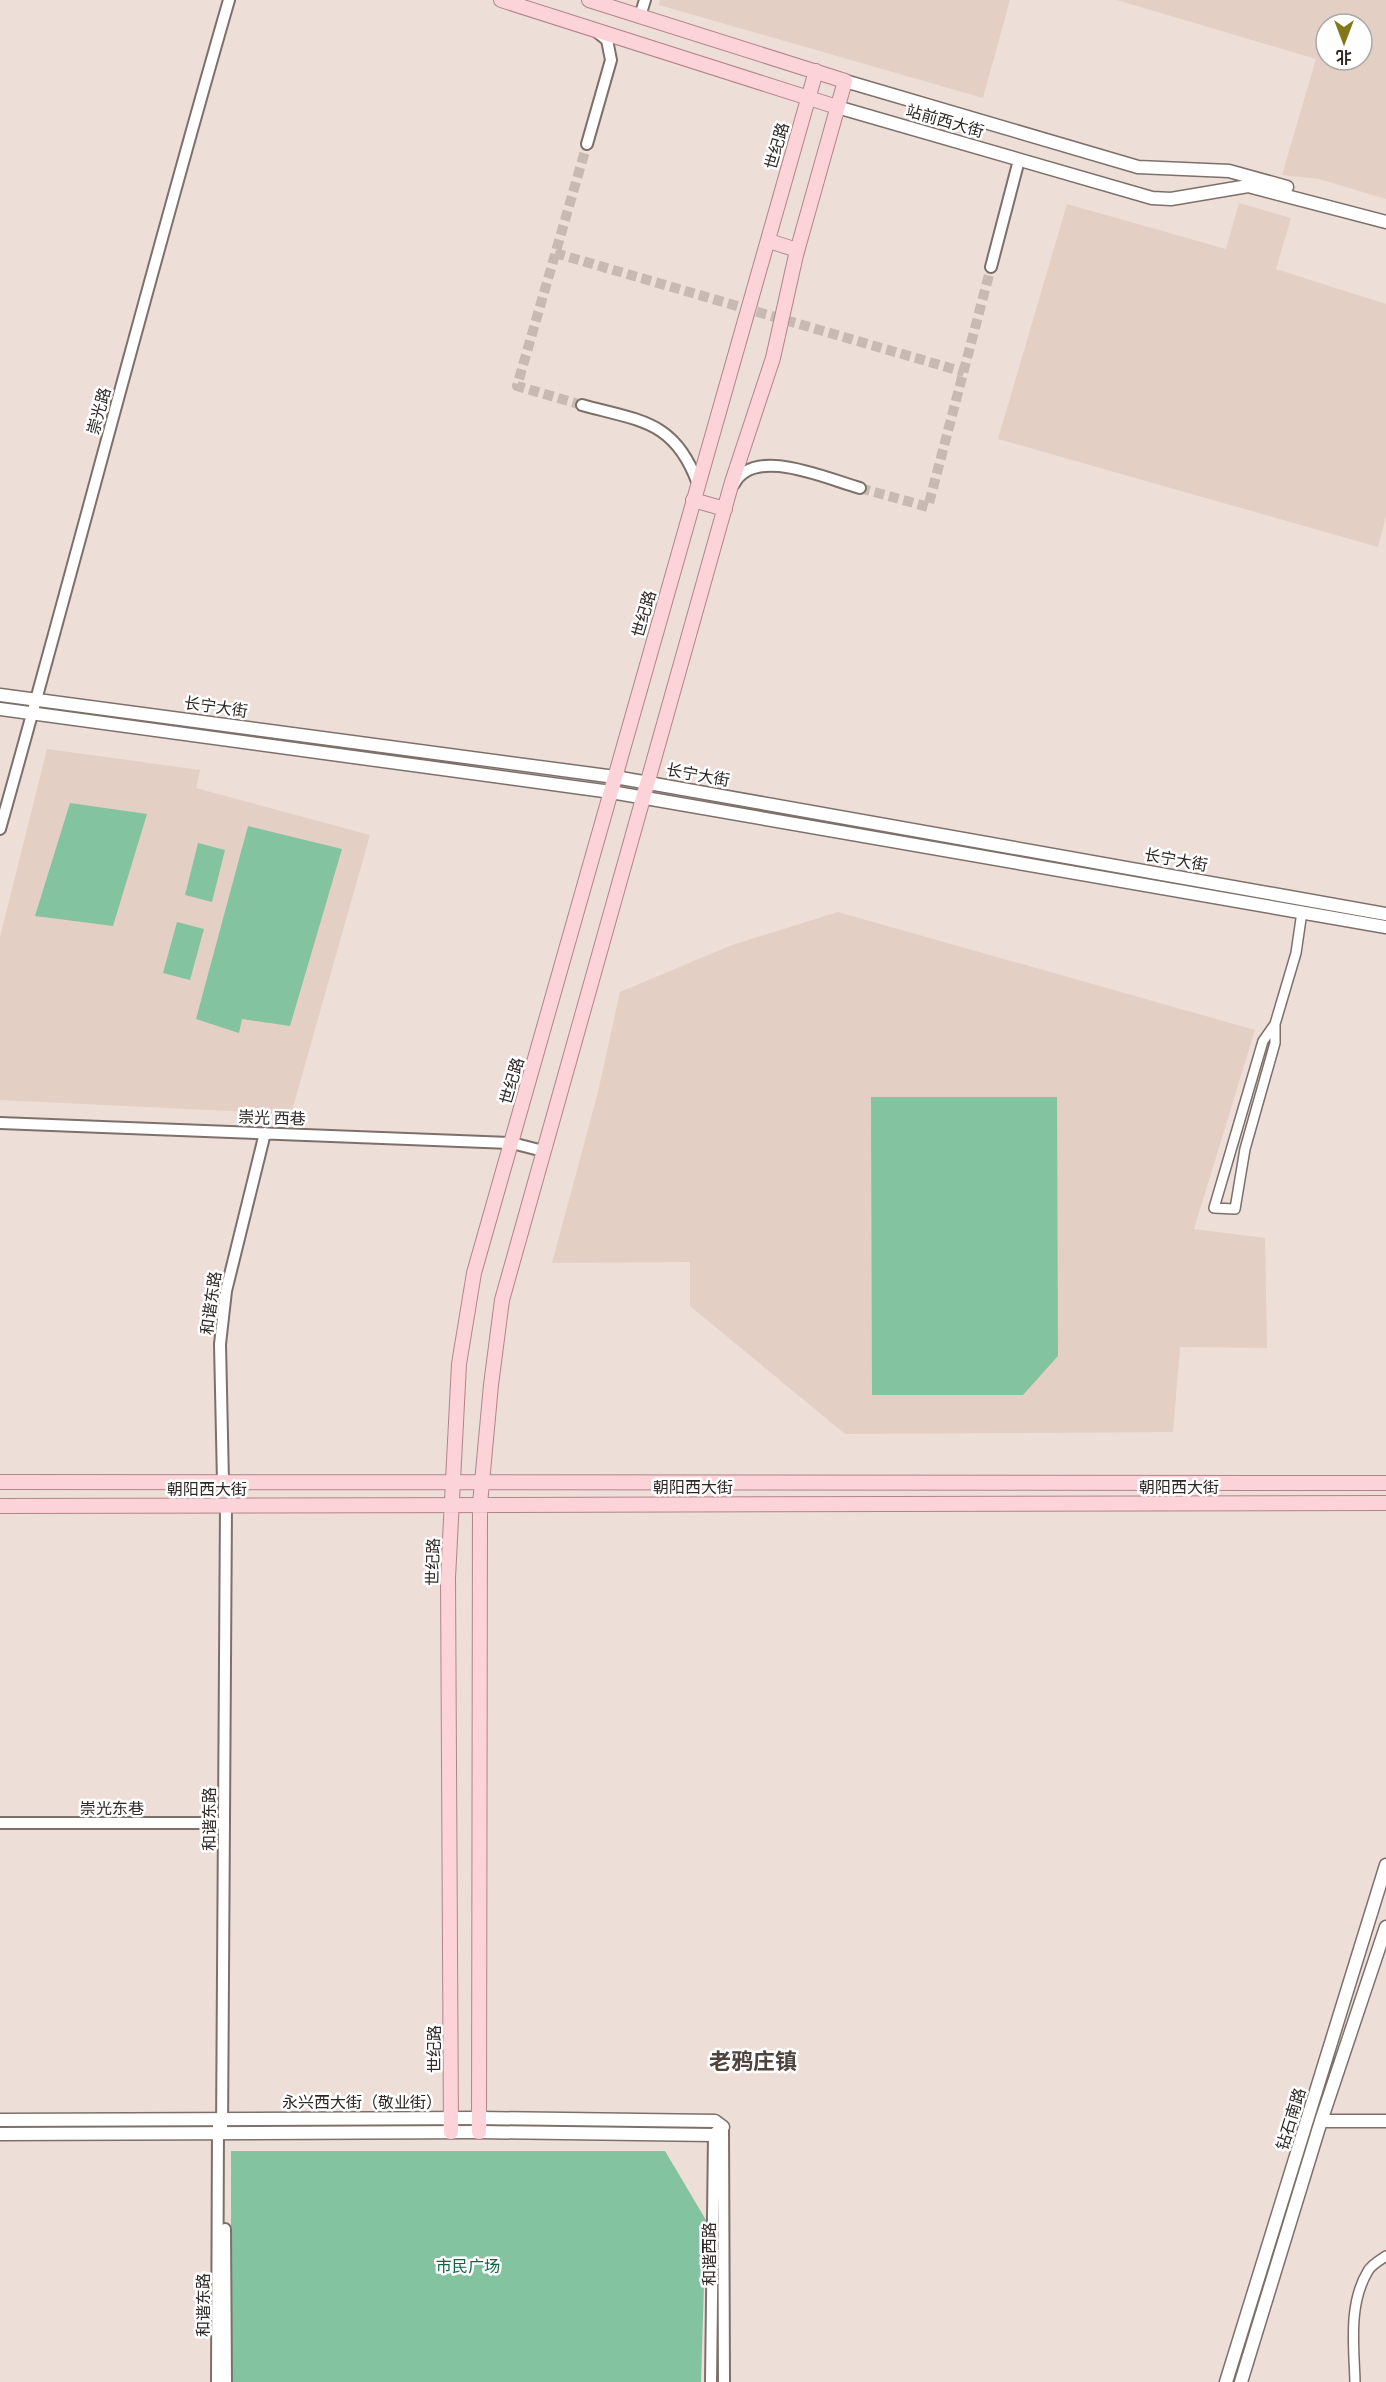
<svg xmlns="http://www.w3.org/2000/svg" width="1386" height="2382" font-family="Cabin,'Noto Sans SC',sans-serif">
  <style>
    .built { fill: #e4cfc4; fill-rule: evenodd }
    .green { fill: #84c39f }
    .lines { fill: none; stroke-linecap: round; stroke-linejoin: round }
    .tertiary-tunnel { stroke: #c7bab3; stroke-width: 10; stroke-dasharray: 10 5; stroke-linecap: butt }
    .minor-casing { stroke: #7d706a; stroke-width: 12 }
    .tertiary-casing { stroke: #7d706a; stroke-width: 14 }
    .secondary-casing { stroke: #7d706a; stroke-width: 15 }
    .primary-casing { stroke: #b2848a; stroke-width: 16 }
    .minor { stroke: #fff; stroke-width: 9 }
    .tertiary { stroke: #fff; stroke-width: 10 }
    .secondary { stroke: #fff; stroke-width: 12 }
    .primary { stroke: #fbd3d9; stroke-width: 14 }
    .labels { text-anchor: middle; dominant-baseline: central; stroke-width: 5; stroke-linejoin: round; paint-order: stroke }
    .street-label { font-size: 16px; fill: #2d2825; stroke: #fff }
    .park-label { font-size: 16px; fill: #0a6941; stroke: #fff }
    .district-label { font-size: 22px; font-weight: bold; fill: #4e433d; stroke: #fff }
  </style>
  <rect width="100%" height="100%" fill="#edded7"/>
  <!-- built -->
  <path class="built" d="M660,0H1010L983,98L659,5Z
    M1117,0H1386V199L1319,179L1282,175L1316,59ZM1326,24H1362V60H1326Z
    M1239,203L1291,218L1276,269L1386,304V516L1378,547L998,439L1067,204L1226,249Z
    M47,749L200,770L196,788L370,835L291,1114L0,1100V937Z
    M838,912L1255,1030L1194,1229L1265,1238L1267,1348L1180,1347L1173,1432L845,1434L690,1306V1262L552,1263L598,1092L620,992L732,945Z"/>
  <!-- green -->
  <path class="green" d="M70,803L147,814L113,926L35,916Z
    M248,826L342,849L290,1026L242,1019L239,1033L196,1019Z
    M198,843L225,850L212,902L185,895Z
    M177,922L204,929L190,980L163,973Z
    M871,1097H1057L1058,1356L1023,1395H872Z
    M231,2151H665L706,2220L701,2382H231Z"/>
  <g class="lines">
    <!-- tertiary-tunnel -->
    <path class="tertiary-tunnel" d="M555,253L964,372
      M582,405L517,386L587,144
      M860,488L928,507L991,267"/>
    <defs>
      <path id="minor" d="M1275,1024L1263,1041L1214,1208L1235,1209L1245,1149L1275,1043V1024L1296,953L1302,912
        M1355,2382C1354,2346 1348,2304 1368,2271C1371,2265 1380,2260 1386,2256"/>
      <path id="tertiary" d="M640,16L645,0
        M587,144L611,60L607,40L597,32
        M991,267L1019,160
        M582,405C640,421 675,420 698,484
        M734,484C754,445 827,479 860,488
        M0,829C78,553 149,276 229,0
        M0,1123L512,1143L543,1151
        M223,1482L220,1344L226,1291L265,1133
        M0,1823H224
        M723,2127L724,2382
        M222,2133L226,1505
        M225,2229L226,2382
        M217,2382L218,2126
        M711,2382L714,2135"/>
      <path id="secondary" d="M845,81L1138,167L1229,171L1287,187
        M837,107L1152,198L1171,199L1248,186L1386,222
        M0,695L615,777L1386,914
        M0,709L611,792L1386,927
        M0,2120L479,2118L715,2121L723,2127L714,2135L479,2132L0,2134
        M1321,2121H1386
        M1226,2382L1386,1865
        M1241,2382L1321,2121L1386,1927"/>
      <path id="primary" d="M501,0L837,107
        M769,241L797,250
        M693,500L725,509
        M0,1482L1386,1483
        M0,1506L1386,1503
        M451,2132L448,1578L459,1364L474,1273L816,71
        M479,2132L480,1504L491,1385L502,1300L732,482L773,358L796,255L845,81L589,0"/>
    </defs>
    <!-- minor casing -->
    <use href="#minor" class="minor-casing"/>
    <!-- tertiary casing -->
    <use href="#tertiary" class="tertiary-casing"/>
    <!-- secondary casing -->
    <use href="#secondary" class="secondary-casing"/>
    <!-- primary casing -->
    <use href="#primary" class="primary-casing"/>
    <!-- minor -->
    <use href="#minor" class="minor"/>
    <!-- tertiary -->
    <use href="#tertiary" class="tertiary"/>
    <!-- secondary -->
    <use href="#secondary" class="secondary"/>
    <!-- primary -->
    <use href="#primary" class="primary"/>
  </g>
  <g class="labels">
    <!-- street labels -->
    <g class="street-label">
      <text transform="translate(945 121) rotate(16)">站前西大街</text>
      <text transform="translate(777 146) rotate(-74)">世纪路</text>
      <text transform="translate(99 411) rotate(-75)">崇光路</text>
      <text transform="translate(644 614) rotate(-74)">世纪路</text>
      <text transform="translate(216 707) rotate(8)">长宁大街</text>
      <text transform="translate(698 775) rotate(10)">长宁大街</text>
      <text transform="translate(1176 860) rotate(10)">长宁大街</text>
      <text transform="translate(512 1081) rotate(-74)">世纪路</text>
      <text transform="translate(272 1118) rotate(2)">崇光 西巷</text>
      <text transform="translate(211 1303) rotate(-82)">和谐东路</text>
      <text x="693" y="1487">朝阳西大街</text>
      <text x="1179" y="1487">朝阳西大街</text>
      <text x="207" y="1489">朝阳西大街</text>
      <text transform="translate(433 1562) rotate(-89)">世纪路</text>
      <text x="112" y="1808">崇光东巷</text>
      <text transform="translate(209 1819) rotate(-90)">和谐东路</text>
      <text transform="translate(434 2049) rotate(-90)">世纪路</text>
      <text x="362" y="2102">永兴西大街（敬业街）</text>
      <text transform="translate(1291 2119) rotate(-73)">钻石南路</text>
      <text transform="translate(709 2254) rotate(-90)">和谐西路</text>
      <text transform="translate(203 2305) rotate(-90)">和谐东路</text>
    </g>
    <!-- park labels -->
    <g class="park-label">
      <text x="468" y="2266">市民广场</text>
    </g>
    <!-- district labels -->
    <g class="district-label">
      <text x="753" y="2061">老鸦庄镇</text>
    </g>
  </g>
  <!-- north arrow -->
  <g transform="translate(1344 42) rotate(180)"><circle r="28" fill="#ffffff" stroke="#aba9a8" stroke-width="1.5"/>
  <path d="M0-4.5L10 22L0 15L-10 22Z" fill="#83771b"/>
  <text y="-9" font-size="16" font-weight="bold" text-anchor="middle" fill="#2d2825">北</text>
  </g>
</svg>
